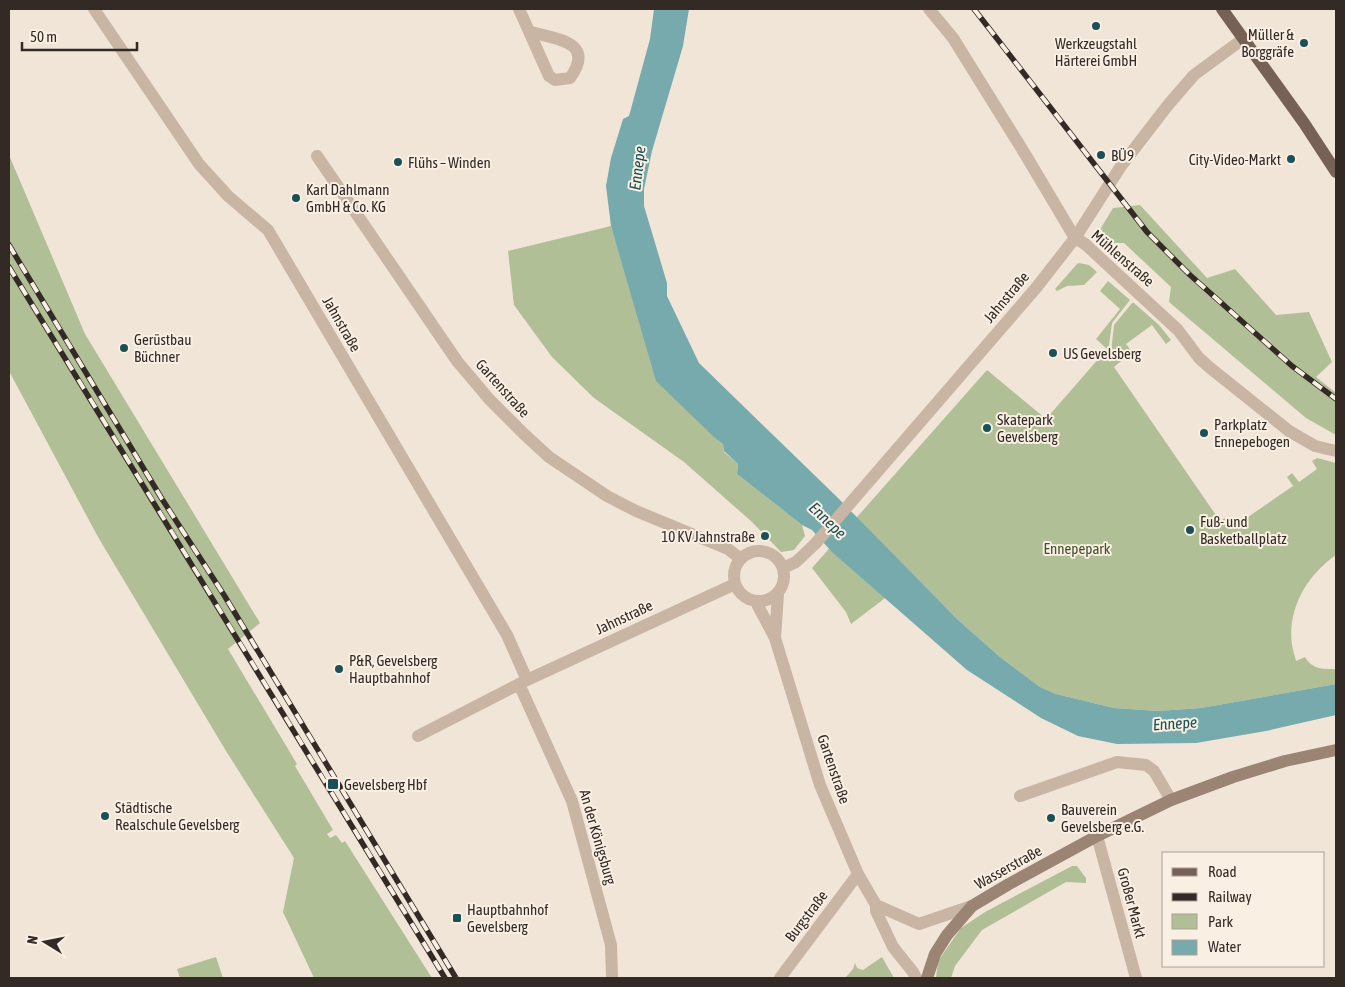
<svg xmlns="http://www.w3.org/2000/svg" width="1345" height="987" font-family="'Asap Condensed',sans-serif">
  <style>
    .green { fill: #b1bf97 }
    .water { fill: #76aaad }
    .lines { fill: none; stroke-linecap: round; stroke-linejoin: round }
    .street { stroke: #c8b5a3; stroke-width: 12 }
    .secondary { stroke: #9c8475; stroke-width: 12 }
    .primary { stroke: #766156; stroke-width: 12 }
    .rail-casing { stroke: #332a25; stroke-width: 5.5 }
    .rail { stroke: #f9efe3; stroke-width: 4; stroke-dasharray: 11; stroke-linecap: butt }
    .poi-dot { fill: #1b5054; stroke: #f9efe3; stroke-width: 2 }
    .labels { text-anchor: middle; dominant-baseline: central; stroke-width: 4; stroke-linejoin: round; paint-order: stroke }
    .poi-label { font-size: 15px; fill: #332a25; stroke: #f9efe3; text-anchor: start }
    .street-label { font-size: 15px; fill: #332a25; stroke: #f9efe3 }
    .park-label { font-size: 15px; fill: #425129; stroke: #f9efe3 }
    .water-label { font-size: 16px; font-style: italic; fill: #1b5054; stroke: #f9efe3 }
  </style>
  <rect width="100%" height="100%" fill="#f1e5d7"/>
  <!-- green -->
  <path class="green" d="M9,155L85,334L260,623L228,649L297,764L295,766L333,830L327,834L330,838L336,835L342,843L345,841L432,978H314L283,912L294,858L226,751L98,537L9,371Z
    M1140,205L1207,278L1235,269L1276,315L1309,312L1332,362L1316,377L1336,393V435L1306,418L1169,302L1171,287L1124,243H1107L1101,228L1113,208Z
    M611,226L624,268L716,439L723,444L724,452L738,464L737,474L802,525L805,536L794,550L781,552L752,522L684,462L594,398L552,357L514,305L508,251Z
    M1079,263L1089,265L1097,272L1084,285L1067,286L1057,291L1055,289L1077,264Z
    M1108,281L1130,300L1112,323L1107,360L1110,362L1114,325L1132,303H1134L1159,325L1171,340L1166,344L1152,325L1126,344L1132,352L1114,367L1220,521L1225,518L1232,528L1293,486L1287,477L1292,473L1299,482L1317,469L1312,461L1317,458L1336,463V555C1307,575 1287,609 1292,645C1293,651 1295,656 1296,661L1305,657C1313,670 1323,669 1336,669V684L1201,708L1158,711L1114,708L1056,694L1040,687L1000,657L957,619L914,576L851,624L846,612L812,568L987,370L1046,419L1107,349L1096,339L1120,309L1100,291Z
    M1072,866H1077L1086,878V883L1066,882L982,930L955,966L951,978H936L938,961L961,928L985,912Z
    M216,957L223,978H180L177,969Z
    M882,957L894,978H845L853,969L855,963L857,968L863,970Z"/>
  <!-- water -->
  <path class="water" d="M654,9H689L683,46L652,151L644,189V206L667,283V296L699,363L838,498L957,619L1000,657L1040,687L1056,694L1114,708L1158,711L1201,708L1336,684V715L1266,731L1196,743L1117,744L1078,736L1041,718L967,670L832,552L812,530L802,525L737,474L738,464L724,451L723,444L716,439L656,381L611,226L606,186L611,158L623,119L629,116L650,39Z"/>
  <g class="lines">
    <!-- street -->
    <path class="street" d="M94,9L199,164L228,196L268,230L507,635L527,680
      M519,9L549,76L555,80L570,78C596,42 557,39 531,32
      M929,9L953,38L1025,154L1075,238L1085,244L1178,330L1199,358L1209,367L1289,431L1315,446L1336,451
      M317,156L457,361L489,399L524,434L549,457L607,496L636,511L728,549L741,559
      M734 576a25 25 0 1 1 50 0a25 25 0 1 1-50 0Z
      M783,568L796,562L815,544L1036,288L1075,238L1121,166L1168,105L1194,75L1243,39
      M756,602L775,638L820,785L858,874L876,905V911L893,947L913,972L916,978
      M775,638L778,594
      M519,684L572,801L611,945L612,978
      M418,736L527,680L735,584
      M1020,796L1117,762L1146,765L1154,771L1171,800
      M1097,836L1136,978
      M876,905L919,924L972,906
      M780,978L858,874"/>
    <!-- secondary -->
    <path class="secondary" d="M927,978L935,954L947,935L972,906L1009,884L1097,836L1171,800L1233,777L1285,761L1336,750"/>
    <!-- primary -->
    <path class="primary" d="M1222,9L1304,123L1336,172"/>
    <defs>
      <path id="rail" d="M974,9L1147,232L1190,275L1292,366L1336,399
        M9,245L162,499L224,595L456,978
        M9,267C155,504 300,741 445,978"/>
    </defs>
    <!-- rail casing -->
    <use href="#rail" class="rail-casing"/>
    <!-- rail -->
    <use href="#rail" class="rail"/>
  </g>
  <!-- markers -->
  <g class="poi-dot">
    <circle cx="1096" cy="26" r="5"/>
    <circle cx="1304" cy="43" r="5"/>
    <circle cx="1101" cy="155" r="5"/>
    <circle cx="1291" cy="159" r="5"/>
    <circle cx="398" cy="162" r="5"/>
    <circle cx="296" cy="198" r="5"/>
    <circle cx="124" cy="348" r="5"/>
    <circle cx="1053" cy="353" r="5"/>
    <circle cx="987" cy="428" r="5"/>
    <circle cx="1204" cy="433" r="5"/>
    <circle cx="1190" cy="530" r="5"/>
    <circle cx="765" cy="536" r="5"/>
    <circle cx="339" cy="669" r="5"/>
    <rect x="327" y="778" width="12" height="12" rx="2.5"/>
    <circle cx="105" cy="816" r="5"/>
    <circle cx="1051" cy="818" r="5"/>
    <rect x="452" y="913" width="10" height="10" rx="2.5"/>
  </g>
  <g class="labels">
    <!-- poi labels -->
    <g class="poi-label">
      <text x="1294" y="34" text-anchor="end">Müller &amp;<tspan x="1294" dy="17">Borggräfe</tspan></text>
      <text x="1096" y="43" text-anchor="middle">Werkzeugstahl<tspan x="1096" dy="17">Härterei GmbH</tspan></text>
      <text x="1111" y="155">BÜ9</text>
      <text x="1281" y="159" text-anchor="end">City-Video-Markt</text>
      <text x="408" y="162">Flühs – Winden</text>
      <text x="306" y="189">Karl Dahlmann<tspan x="306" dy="17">GmbH &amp; Co. KG</tspan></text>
      <text x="134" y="339">Gerüstbau<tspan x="134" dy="17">Büchner</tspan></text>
      <text x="1063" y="353">US Gevelsberg</text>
      <text x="997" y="419">Skatepark<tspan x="997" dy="17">Gevelsberg</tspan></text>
      <text x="1214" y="424">Parkplatz<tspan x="1214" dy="17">Ennepebogen</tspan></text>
      <text x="1200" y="521">Fuß- und<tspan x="1200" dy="17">Basketballplatz</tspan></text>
      <text x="755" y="536" text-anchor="end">10 KV Jahnstraße</text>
      <text x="349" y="660">P&amp;R, Gevelsberg<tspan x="349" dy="17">Hauptbahnhof</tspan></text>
      <text x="344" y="784">Gevelsberg Hbf</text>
      <text x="115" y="807">Städtische<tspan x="115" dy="17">Realschule Gevelsberg</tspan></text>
      <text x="1061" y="809">Bauverein<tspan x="1061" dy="17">Gevelsberg e.G.</tspan></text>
      <text x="467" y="909">Hauptbahnhof<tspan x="467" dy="17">Gevelsberg</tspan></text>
    </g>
    <!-- street labels -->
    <g class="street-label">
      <text transform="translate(1123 258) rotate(41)">Mühlenstraße</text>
      <text transform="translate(1006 297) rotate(-50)">Jahnstraße</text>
      <text transform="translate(342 324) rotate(60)">Jahnstraße</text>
      <text transform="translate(503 388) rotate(48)">Gartenstraße</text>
      <text transform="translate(624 617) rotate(-25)">Jahnstraße</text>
      <text transform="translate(834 769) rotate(71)">Gartenstraße</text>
      <text transform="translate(598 837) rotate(74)">An der Königsburg</text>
      <text transform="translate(1008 867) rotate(-29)">Wasserstraße</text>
      <text transform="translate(1132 903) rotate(75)">Großer Markt</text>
      <text transform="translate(806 916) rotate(-53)">Burgstraße</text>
    </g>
    <!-- park labels -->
    <g class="park-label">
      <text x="1077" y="548">Ennepepark</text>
    </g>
    <!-- water labels -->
    <g class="water-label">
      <text transform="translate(637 168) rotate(-83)">Ennepe</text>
      <text transform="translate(828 520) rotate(44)">Ennepe</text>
      <text transform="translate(1175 723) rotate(-4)">Ennepe</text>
    </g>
  </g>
  <!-- border -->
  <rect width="1345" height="987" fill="none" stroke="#332a25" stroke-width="20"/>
  <!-- legend -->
  <rect x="1162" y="852" width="162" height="115" fill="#f9efe3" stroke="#aaa097"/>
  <rect x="1172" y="868" width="25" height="8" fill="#766156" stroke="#aaa097"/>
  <text x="1208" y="877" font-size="15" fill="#332a25">Road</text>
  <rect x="1172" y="893" width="25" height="8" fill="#332a25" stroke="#aaa097"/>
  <text x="1208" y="902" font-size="15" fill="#332a25">Railway</text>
  <rect x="1172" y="914" width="25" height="15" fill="#b1bf97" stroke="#aaa097"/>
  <text x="1208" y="927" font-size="15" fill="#332a25">Park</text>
  <rect x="1172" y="940" width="25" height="15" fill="#76aaad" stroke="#aaa097"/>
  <text x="1208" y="952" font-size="15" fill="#332a25">Water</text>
  <!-- north arrow -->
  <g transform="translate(45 942) rotate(280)" stroke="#f9efe3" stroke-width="4" paint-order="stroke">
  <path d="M0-4L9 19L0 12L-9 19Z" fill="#332a25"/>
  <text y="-8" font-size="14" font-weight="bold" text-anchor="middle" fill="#332a25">N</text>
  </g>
  <!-- scale -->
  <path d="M22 42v8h115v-8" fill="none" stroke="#332a25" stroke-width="2.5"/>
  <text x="30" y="42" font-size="15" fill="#332a25" stroke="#f9efe3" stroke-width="4" paint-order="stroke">50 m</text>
</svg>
